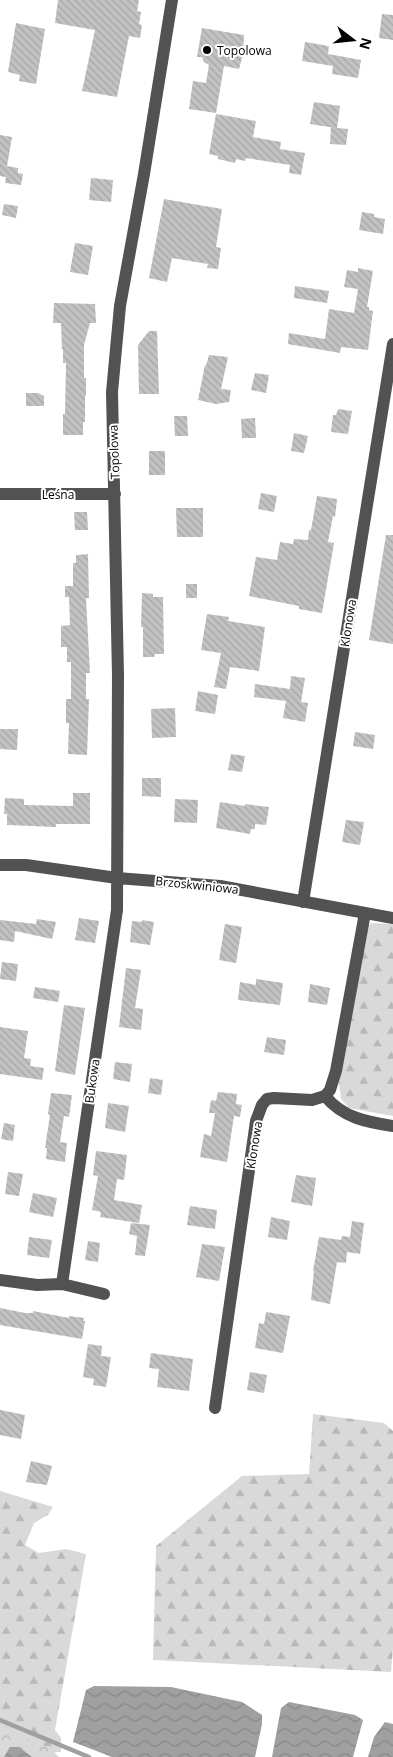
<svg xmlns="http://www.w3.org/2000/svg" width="393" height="1757" font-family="'Open Sans',sans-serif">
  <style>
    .forest { fill: url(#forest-firs) }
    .park { fill: url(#park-crowns) }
    .water { fill: url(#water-waves) }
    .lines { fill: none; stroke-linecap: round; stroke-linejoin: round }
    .stream { stroke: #a0a0a0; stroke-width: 4.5 }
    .building { fill: url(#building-back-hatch) }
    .minor { stroke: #525252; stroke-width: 12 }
    .poi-dot { fill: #000; stroke: #fff; stroke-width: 2 }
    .labels { text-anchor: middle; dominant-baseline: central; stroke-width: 4; stroke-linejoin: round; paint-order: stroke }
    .poi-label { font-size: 12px; fill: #000; stroke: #fff; text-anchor: start }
    .street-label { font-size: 12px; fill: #000; stroke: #fff }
  </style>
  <defs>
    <pattern id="forest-firs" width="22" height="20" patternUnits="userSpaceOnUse" patternTransform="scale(1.25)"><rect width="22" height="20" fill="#d9d9d9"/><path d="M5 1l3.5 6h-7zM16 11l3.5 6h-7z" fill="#b8b8b8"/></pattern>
    <pattern id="park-crowns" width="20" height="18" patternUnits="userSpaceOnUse" patternTransform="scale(1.25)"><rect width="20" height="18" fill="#d9d9d9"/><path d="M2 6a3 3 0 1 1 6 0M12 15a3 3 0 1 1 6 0" fill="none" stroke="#b8b8b8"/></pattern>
    <pattern id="water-waves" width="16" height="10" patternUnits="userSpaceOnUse" patternTransform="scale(1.25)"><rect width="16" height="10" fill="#a0a0a0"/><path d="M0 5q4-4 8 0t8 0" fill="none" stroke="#888"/></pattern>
    <pattern id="building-back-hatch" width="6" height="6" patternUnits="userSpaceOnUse" patternTransform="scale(1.25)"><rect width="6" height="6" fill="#c2c2c2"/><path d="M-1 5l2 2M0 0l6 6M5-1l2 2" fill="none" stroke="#a5a5a5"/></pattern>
  </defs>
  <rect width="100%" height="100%" fill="#fff"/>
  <!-- forest -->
  <path class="forest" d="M371,923L393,924V1116L349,1108L341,1099L339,1083L366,929Z
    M313,1414L384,1423L393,1431V1648L391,1672L153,1660L156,1546L242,1476L309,1474Z
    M0,1491L53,1507L48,1515L34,1523L25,1545L39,1553L66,1549L86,1554L55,1730L61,1738V1752L40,1753L0,1730Z"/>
  <!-- park -->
  <path class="park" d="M0,1723L38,1745L49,1747L59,1757H0Z"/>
  <!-- water -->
  <path class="water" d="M94,1686L171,1687L242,1702L262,1715V1724L255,1757H112L73,1742L86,1690Z
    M289,1702L355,1715L363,1720L353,1757H272L281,1708Z
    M385,1722L393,1724V1757H368L374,1737Z
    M10,1747H19L32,1757H4Z"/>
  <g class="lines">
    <!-- stream -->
    <path class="stream" d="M0,1720L89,1757"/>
  </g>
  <!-- building -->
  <path class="building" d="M58,0H139L137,11L141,12L139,24L142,25L140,38L129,36L117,97L82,91L95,30L55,23Z
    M382,14L393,15V40L379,38Z
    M16,23L45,29L36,84L19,81L20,75L8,72Z
    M202,28L244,35L243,54L239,69L224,66L216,113L189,109L193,81L206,83L209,65L204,62L202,57H197Z
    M305,42L329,46L328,54L361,60L358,78L332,74L333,66L302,61Z
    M314,102L340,106L337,128L348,129L346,145L330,144L331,127L336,128L310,124Z
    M216,114L256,121L253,137L281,142L280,149L305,153L301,175L289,173L290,165L246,158L245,161L236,159L235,163L218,159V156L209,154Z
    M0,135L12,137L7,166L18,168V173L23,174L21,185L5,183L6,177L0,176Z
    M91,178L113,180L111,202L89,200Z
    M164,199L222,209L216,247L221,248L218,269L207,268L208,264L172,258L167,282L149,278Z
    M4,204L18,206L16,218L2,215Z
    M362,212L374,214V217L385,219L383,234L359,230Z
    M75,243L93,246L88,275L70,272Z
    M358,268L373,271L367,307H369V310L373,311L368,350L341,347L340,353L288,344L289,333L325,339L329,309L354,313L358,289L344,287L347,270L358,272Z
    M295,286L329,291L327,303L294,298Z
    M54,303L95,304L96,323H90L84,345V378H86V396H85V422H83V435H63V414H65L66,363H63V350L62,349L61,323H53Z
    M149,331H157L159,394H139L138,345Z
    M209,355L228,357L221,389L231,390L229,402L216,404L198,400L205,365L206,366Z
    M255,373L269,375L266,393L251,390Z
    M26,393H38L44,396V406H26Z
    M338,409L352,411L348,434L331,432L333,415H336Z
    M174,416H187L188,436H175Z
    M255,418L256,438H242L241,419Z
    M294,433L308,436L304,453L291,451Z
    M149,451H165V475H149Z
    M261,493L277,496L274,512L258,509Z
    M317,496L337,499L335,517L333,516L328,542L334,543L322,613L299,609V606L249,596L256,557L277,560L280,542L293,544L294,539L308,540L309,530H311Z
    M176,508H203V537H177Z
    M74,512H87L88,530H75Z
    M386,535H393V644L369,640Z
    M88,554L89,598H86L90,673H86V699H89L87,755L68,754L69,723H66V699H71V662H67V647H61V626L70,625L69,597H65V586H73V563H76V555Z
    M186,584H197V598H186Z
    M142,593L153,594V597H163L164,654H155L154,657H143V627H141Z
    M207,614L229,617L228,621L265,627L259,671L230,667L226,689L214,687L221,653L201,650Z
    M291,676L305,678L301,702L308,703L305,722L283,718L286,701L254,697L255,684L290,689Z
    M198,691L218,695L215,714L195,711Z
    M175,708L176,737L152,738L151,709Z
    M0,729H18L17,750L0,749Z
    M355,732L375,735L373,749L353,746Z
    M231,754L245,756L242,772L228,770Z
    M142,778H161V797L142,796Z
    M73,793H90V824H56V827L7,825V814H4L5,798L24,799V805L73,806Z
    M175,799L198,800L197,823L174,822Z
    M220,802L245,806V804L269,807L266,825L255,824V829H251L250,834L216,828Z
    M346,820L364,822L360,845L342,842Z
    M79,918L99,921L95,943L75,940Z
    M37,919L56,922L52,939L15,931L14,942L0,940V920L36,924Z
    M142,920L154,922L150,945L130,942L132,921L142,922Z
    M225,924L242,927L236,963L219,960Z
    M2,962L18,964L16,981L0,979Z
    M126,968L141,970L135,1008L143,1009L141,1030L119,1027Z
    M256,979L283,983L280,1005L238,1000L240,982L256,985Z
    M310,984L330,988L327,1005L308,1002Z
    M35,987L60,991L58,1002L33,998Z
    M64,1005L85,1008L75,1075L55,1071Z
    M0,1027L28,1031L24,1058L31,1059L30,1066L44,1068L42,1080L0,1074Z
    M267,1037L286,1040L284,1055L264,1052Z
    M115,1062L132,1064L130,1082L113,1079Z
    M150,1078L163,1080L161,1095L148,1093Z
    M218,1092L237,1094L236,1104L242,1105L240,1117L234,1116L227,1162L200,1157L204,1134L211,1136L215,1113H209L211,1100L216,1101Z
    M51,1093L72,1095L69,1117L64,1116L60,1142L67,1143L65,1162L46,1159L47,1148H45L50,1115L48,1114Z
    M108,1103L129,1106L125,1132L105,1128Z
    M4,1123L15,1125L13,1141L1,1139Z
    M96,1151L127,1155L124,1180L117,1179L114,1200L142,1205L139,1223L100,1217L101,1212L92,1210L98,1176L93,1175Z
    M8,1172L23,1174L19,1196L5,1194Z
    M296,1175L316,1178L312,1206L291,1202Z
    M33,1193L57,1198L53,1217L29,1212Z
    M190,1206L217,1210L215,1229L187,1225Z
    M271,1217L290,1221L287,1240L268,1237Z
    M352,1221L364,1223L360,1254L347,1252L346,1263L337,1262L330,1304L311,1300L314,1271H313L319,1237L341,1240L342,1236L350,1237Z
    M131,1223L150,1225L145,1256L135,1255L137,1236L129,1234Z
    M29,1237L52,1240L49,1258L27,1255Z
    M88,1241L100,1243L98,1262L85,1260Z
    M202,1244L225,1247L219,1281L196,1277Z
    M0,1308L25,1313H33V1311L69,1318V1316L84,1318L83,1321H85L82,1339L0,1325Z
    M266,1312L290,1316L283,1353L255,1348L259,1323L264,1324Z
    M88,1344L102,1346L101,1356L111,1357L106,1387L93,1385L94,1379L83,1377Z
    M151,1353L193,1359L189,1391L157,1387L159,1369L149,1368Z
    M250,1372L267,1375L264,1393L247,1390Z
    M0,1410L25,1415L21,1439L0,1435Z
    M31,1461L52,1466L47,1485L26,1482Z"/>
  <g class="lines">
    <!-- minor -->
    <path class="minor" d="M0,494H115
      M0,865H26L117,878L220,886L393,918
      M303,902L393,344
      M325,1096C343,1118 367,1122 393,1126
      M0,1280L37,1285L62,1284L104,1294
      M62,1284L117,910L118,675L112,392L120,306L144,174L172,0
      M215,1408L256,1121L262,1105L267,1099L274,1098L312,1100L325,1096L330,1090L336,1071L365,913"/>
  </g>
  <!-- markers -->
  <circle class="poi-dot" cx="207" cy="50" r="5"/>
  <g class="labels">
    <!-- poi labels -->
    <g class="poi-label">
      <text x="217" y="50">Topolowa</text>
    </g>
    <!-- street labels -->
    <g class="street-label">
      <text transform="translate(114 452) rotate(-92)">Topolowa</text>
      <text x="58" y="494">Leśna</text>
      <text transform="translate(348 623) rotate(-81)">Klonowa</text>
      <text transform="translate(197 885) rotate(6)">Brzoskwiniowa</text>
      <text transform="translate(92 1081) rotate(-82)">Bukowa</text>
      <text transform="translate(254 1145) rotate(-81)">Klonowa</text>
    </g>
  </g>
  <!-- north arrow -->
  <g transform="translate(353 40) rotate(106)" stroke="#ffffff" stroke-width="4" paint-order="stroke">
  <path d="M0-4L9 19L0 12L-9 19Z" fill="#000000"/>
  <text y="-8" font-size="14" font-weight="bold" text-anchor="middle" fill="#000000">N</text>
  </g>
</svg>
